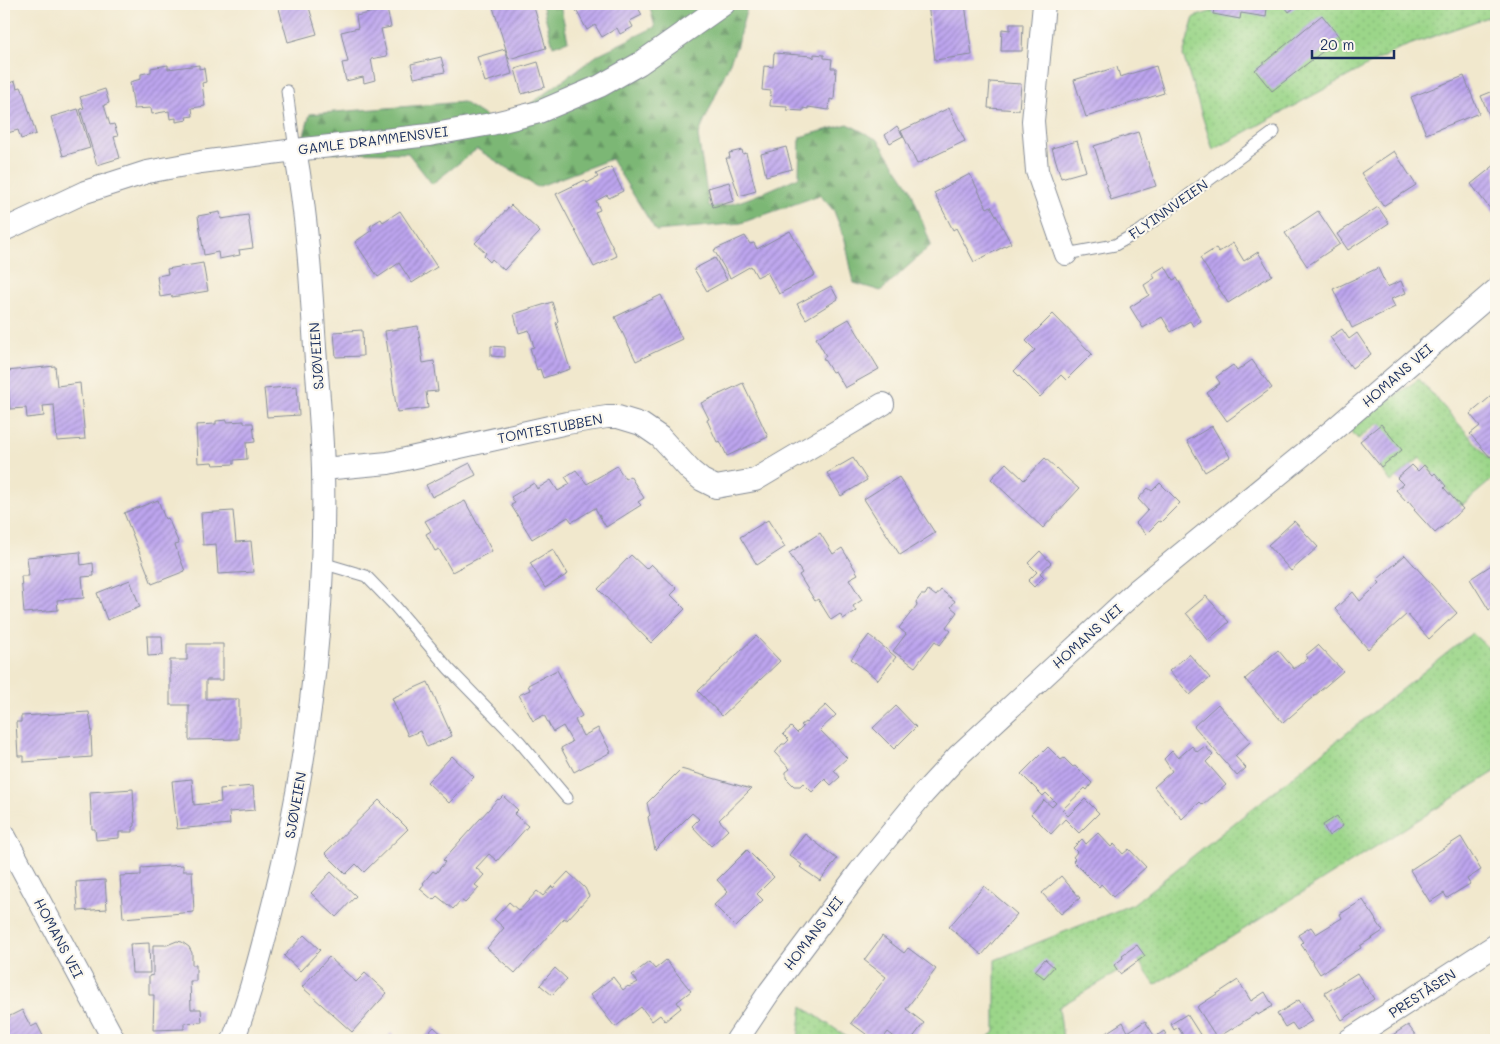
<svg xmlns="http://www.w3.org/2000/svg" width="1500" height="1044" font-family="Mali,sans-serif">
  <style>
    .grass { fill: url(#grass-dots); stroke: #5b8274 }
    .forest { fill: url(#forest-firs); stroke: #4c736a }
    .building { fill: url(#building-hatch) }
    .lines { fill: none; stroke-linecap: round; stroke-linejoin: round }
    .lane-casing { stroke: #868c96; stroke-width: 13 }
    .street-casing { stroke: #868c96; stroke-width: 24 }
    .lane { stroke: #fff; stroke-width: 11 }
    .street { stroke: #fff; stroke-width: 22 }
    .labels { text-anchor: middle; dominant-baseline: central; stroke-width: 4.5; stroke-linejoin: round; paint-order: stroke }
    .street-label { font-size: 14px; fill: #1b2f5e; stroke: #fbf7ec }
  </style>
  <defs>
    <pattern id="grass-dots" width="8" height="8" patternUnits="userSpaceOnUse" patternTransform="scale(1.25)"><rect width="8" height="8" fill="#9bd689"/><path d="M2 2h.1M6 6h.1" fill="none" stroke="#85b879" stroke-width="1.8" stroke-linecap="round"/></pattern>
    <pattern id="forest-firs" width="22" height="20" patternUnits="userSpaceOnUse" patternTransform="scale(1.25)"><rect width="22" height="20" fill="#7cb775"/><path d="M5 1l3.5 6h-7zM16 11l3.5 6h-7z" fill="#659563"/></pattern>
    <pattern id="building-hatch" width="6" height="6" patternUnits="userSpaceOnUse" patternTransform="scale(1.25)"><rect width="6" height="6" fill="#bda5ee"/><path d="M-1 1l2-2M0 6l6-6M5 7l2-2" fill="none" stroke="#9987c4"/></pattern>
  </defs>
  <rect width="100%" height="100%" fill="#fbf7ec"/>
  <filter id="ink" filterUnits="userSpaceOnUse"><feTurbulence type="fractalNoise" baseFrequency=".02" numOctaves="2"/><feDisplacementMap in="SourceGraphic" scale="10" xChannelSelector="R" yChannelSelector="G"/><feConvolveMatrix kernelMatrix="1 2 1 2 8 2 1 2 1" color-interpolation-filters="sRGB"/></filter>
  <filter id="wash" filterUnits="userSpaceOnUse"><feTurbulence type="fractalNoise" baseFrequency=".0096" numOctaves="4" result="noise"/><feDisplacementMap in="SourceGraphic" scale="20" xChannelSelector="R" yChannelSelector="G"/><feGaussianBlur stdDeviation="1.12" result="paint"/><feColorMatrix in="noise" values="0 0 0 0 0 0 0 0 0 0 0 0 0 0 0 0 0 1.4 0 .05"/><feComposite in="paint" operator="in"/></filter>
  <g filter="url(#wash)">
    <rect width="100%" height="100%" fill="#f1e8cd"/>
    <!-- grass -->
    <path class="grass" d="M1236,4H1496V14L1398,49L1213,150L1183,55L1194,17Z
      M1419,379L1496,466V476L1461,506L1420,458L1391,482L1379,465L1399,448L1379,423L1358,439L1348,428Z
      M1472,633L1496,655V771L1155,985L1138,960L1059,1007L1063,1040H984L995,1032V960L1133,904Z
      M802,1006L851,1040H798Z"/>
    <!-- forest -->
    <path class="forest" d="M542,4H560L568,41L553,46Z
      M649,4H748L736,48L698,136L709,206C728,211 779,185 799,177L800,137L848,124L878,140L910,188L931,245L881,291L854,283L845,240L834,211L820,195L741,223L656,231L611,159L537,187L477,149L432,184L408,153L324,152L303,139L310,114L463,102L500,126L599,54L655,27Z"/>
    <g id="blocks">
      <!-- building -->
      <path class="building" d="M283,4H308L317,34L288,42L278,5Z
        M492,4H533L546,48L509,59Z
        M584,4H636L642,15L630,21L633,27L620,34L617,28L602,37L595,25L587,30L576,10L584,5Z
        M928,4H965L972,55L935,60Z
        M1215,4H1273L1272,8L1267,7L1266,17L1241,13L1240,19L1213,14Z
        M1283,4H1299L1289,12Z
        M387,9L391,27L381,29L387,56L371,59L375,80L364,83L363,77L346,81L342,63L348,62L341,32L358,28L356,16Z
        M1322,15L1340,38L1272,91L1255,70Z
        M1010,24H1023L1022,51H1001L1002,29L1010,30Z
        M505,49L512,74L485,82L477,57Z
        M774,53L812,56L814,58V54L824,55V58L832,59L831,68H836L834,100L830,99L829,110L808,107V109L803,108V111L787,110V107L770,106L771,91L762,90L764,66L773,67Z
        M441,57L445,72L414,78L411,64Z
        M538,62L545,87L522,94L515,69Z
        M168,65V69L199,65V69L204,68L206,82L202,83L205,106L192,108L193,116L186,117L187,120L176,122V118L170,119L169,111L152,114L151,108L134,109L130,82L141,79V74L151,72V68Z
        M1156,66L1164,93L1086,117L1074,80L1117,67L1120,77Z
        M1464,76L1479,113L1426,134L1411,97Z
        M15,81L17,88L21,87L24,94L36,134L21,139L18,130L4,134V85Z
        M990,82L1021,84L1019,110L988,108Z
        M105,89L109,103L104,105L110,125L114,124L118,136L114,137L120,158L97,165L80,109L84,108L80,97Z
        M1496,90V115L1490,117L1481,96Z
        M949,108L965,141L917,164L901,131Z
        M78,109L90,148L63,156L51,117Z
        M897,126L903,136L890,143L885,135Z
        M1138,132L1156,186L1111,200L1094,146Z
        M1077,141L1086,171L1061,178L1052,148Z
        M786,147L792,169L766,176L761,154Z
        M742,150L743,154L746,153L756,191L739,196L726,158H730L729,153Z
        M1394,151L1416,185L1383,206L1361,173Z
        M1496,164V212L1494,214L1471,184Z
        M611,167L623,191L609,198L607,195L596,201L600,210L595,212L617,256L594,267L556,194L585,180L587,183L598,177L596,174Z
        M970,174L987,208L991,206L1011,243L974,262L956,228L953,230L934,193Z
        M729,182L734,201L713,207L708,188Z
        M511,205L540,232L504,270L492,259L490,262L484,256L486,253L475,243Z
        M1378,207L1389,223L1348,250L1337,234Z
        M400,211L437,267L412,283L399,263L378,277L355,242L372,230L370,226L381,219L383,222Z
        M1318,211L1340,244L1307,266L1285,233Z
        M220,212L221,219L248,215L253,248L239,250L240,255L219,259L218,252L204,255L198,216Z
        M790,231L815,275L779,294L767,272L757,277L751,266L730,278L714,250L745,236L750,244L754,243L757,249Z
        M1233,243L1244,261L1258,252L1272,275L1228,303L1200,258L1216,248L1219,252Z
        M715,258L727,280L707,291L694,269Z
        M203,263L208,291L172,297L171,295L160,297L157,276L168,274L167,269Z
        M1165,266L1173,280L1177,278L1201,321L1193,326L1190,321L1171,332L1162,317L1143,328L1130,307L1149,295L1144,285L1155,278L1152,274Z
        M1378,268L1387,287L1401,281L1406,293L1391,299L1395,307L1352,328L1333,289Z
        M831,286L838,299L806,319L797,304Z
        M661,295L682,339L636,361L615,317Z
        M552,302L558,321L556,323L570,369L543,378L540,369L537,370L530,348L534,347L529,330L519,333L514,314Z
        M1053,314L1092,354L1066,380L1061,375L1040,397L1014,371L1035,350L1026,341Z
        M849,319L879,369L845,388L835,371L832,372L823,358L826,356L816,338Z
        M418,326L423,363L434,361L438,391L426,392L428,408L397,412L385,331Z
        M1342,329L1349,339L1357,333L1371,354L1352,368L1330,337Z
        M362,330L363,356L336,357L334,332Z
        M491,346L505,347V357L491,356Z
        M1252,360L1272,388L1227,421L1207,393L1220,383L1216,377L1233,365L1237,371Z
        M55,366L57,386L80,383L85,439L57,441L54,405L43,406L44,416L27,418L26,408L10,409L7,371Z
        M743,383L768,437L727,456L720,441L717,442L707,420L709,419L701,403Z
        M297,386L299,415L267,417L264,389Z
        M1496,392V451L1490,457L1470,434L1480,426L1470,414Z
        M227,420V422L244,421V423H253L255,442L246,443L247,459L234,460V464L213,465L212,462L198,463L196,425L216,424V421Z
        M1381,424L1402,450L1381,467L1360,441Z
        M1212,426L1230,457L1205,472L1187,441Z
        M853,458L867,480L841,496L827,473Z
        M1045,458L1079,489L1043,528L991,479L1006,463L1024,480Z
        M470,463L476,475L432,497L426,485Z
        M1412,465L1418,471L1424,465L1433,475L1435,473L1446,486L1444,488L1463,509L1435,533L1414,510L1415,509L1409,501L1407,502L1396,490L1403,484L1397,478Z
        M617,466L625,479L630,476L644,498L638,502L641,505L606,527L595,508L572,522L568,517L532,539L511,505L515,503L511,497L534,483L537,489L551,480L558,491L570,484L565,477L576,470L587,484Z
        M899,477L935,533L900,555L864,499Z
        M1160,483L1180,503L1161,522L1159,521L1146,534L1136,523L1148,510L1138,499L1148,488L1152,491Z
        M158,500L165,519L168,518L179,544L175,545L185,571L152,584L124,513Z
        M465,501L492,551L452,572L439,549L435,551L426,534L431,531L425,521Z
        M233,511L236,542L251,541L254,572L218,574L216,544L203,545L201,513Z
        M768,520L785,547L757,565L740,537Z
        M1294,521L1318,547L1291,571L1268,545Z
        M820,533L833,554L842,548L858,574L849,579L862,600L853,606L856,611L843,619L840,614L831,620L818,599L815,601L799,575L802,573L789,553Z
        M553,549L568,574L545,588L530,563Z
        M1040,551L1051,563L1040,573L1044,577L1034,587L1028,581L1037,572L1028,563Z
        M80,552L81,565L93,563L94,576L82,577L84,598L57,600L58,610L24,613L21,576H29L27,557Z
        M631,555L646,569L651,564L677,589L671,595L685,609L651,643L598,589Z
        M1405,555L1457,613L1429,639L1407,614L1368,649L1341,618L1342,617L1335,609L1353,592L1360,601L1380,583L1377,580Z
        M1496,562V605L1489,610L1470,579Z
        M130,580L140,607L107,620L97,593Z
        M928,590L936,596L941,590L955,601L951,607L957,612L946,627L951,631L940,645L935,641L915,667L893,651L906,634L899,628L917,605L916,602L921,595H925Z
        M1206,596L1229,622L1208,640L1186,613Z
        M869,635L896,657L878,680L851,659Z
        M147,636H162L163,655L148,656Z
        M756,636L780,661L722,716L698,691Z
        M187,644H223V680H206V699H239V739L189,740V705H170V660H187Z
        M1318,645L1343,671L1283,723L1245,679L1278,650L1294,669L1308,658L1306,655Z
        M1189,654L1210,678L1190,695L1169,671Z
        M557,670L582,716L575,720L583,736L598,728L611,752L574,772L561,748L572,742L563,726L553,732L544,715L533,721L519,695L530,690L528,685Z
        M428,682L452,736L427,747L420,731L408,736L392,698Z
        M1218,704L1251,741L1235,756L1246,768L1237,776L1194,726Z
        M826,705L836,715L820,730L847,758L834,770L840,777L831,785L825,779L812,792L803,783L800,786H794L786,778V772L790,769L775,753L782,744H785L789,740L783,734L791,727L797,733L803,727L801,725L805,722L806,723Z
        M896,706L916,727L894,749L873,728Z
        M89,712L92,732L91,733L92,757L24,762V756H18L16,722H21V716Z
        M1192,746L1197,752L1205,746L1213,755L1206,762L1226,785L1203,805L1200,802L1182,819L1154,787L1172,771L1164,759L1172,751L1178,758Z
        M1048,747L1061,760L1064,758L1073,767L1075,766L1092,783L1087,790L1085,788L1062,810L1068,816L1085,799L1099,813L1079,833L1065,819L1051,834L1031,814L1044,800L1052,807L1056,803L1046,793L1043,796L1021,774Z
        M452,756L474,777L449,803L427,782Z
        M681,769L751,789L719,820L728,830L711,846L692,826L699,819L692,813L655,850L648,817L650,815L647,803Z
        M192,779L194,805L221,802L220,789L253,786L255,810L229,812L230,824L177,829L172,781Z
        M133,789L135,826L133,827V832H119V838L96,840L95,829H92L90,792Z
        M503,796L518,810L514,814L528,826L497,861L489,854L476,868L484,875L475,885L479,888L465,903L461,900L453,909L437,896L433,900L420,889L424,884L423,883L433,871L436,873L445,862L443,860L498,799L499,800Z
        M379,800L408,829L364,872L356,864L346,874L325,853Z
        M1337,816L1343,826L1329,836L1323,825Z
        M1098,833L1111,847L1114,844L1123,854L1129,849L1146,867L1113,897L1101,884L1099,887L1073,861L1075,859L1073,857L1077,852L1073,848L1082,839L1086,844Z
        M805,834L837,859L820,881L800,867L802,865L789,855Z
        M1461,837L1481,870L1467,879L1470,884L1447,898L1444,893L1430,902L1410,870Z
        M747,850L774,877L757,894L763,900L736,927L714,905L728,892L717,880Z
        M183,865V871H192L194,912L123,918L120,876L141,875V868Z
        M331,872L356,896L336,917L311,893Z
        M568,872L585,888L589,896L567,920L564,918L515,973L487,948L504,928L494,919L509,902L519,911L537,891L543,896L552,886L553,888Z
        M1061,876L1080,898L1061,914L1042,893Z
        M105,880L107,909L78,911L76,882Z
        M984,886L1017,914L982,955L949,927Z
        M1363,900L1383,931L1360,946L1361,948L1320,974L1301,944L1303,942L1298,935L1311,927L1316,934L1342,918L1340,914Z
        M304,935L320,950L300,971L284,956Z
        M882,936L904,953L908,948L936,969L906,1009L924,1023L911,1040H898L888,1032L882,1040H874L851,1023L886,977L864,960Z
        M177,941L182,942L189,947L192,953V965H196V981H190L191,1009H201L202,1022L184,1023V1029L153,1030L154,995H149V976L153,975V945H167Z
        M149,943L150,973H132L130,944Z
        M1137,945L1145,956L1120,974L1114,965L1123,958L1122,955Z
        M329,957L356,982L365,973L387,993L352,1032L302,987Z
        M1045,959L1054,967L1044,978L1035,971Z
        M666,960L691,991L677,1002L681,1008L665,1021L660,1015L652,1021L641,1007L615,1027L590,995L613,977L623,990L628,986L629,987L638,982L632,975L649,962L655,969Z
        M555,968L567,979L552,995L540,985Z
        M1357,973L1374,999L1342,1020L1325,993Z
        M1238,980L1251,1001L1265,992L1273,1006L1258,1015L1257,1013L1217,1038L1197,1007Z
        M1299,1000L1312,1021L1297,1030L1292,1023L1285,1027L1277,1014Z
        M22,1010L31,1027L37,1024L45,1040H4V1019Z
        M1187,1014L1201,1036L1194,1040H1186L1178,1027L1174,1030L1171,1024Z
        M1145,1021L1155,1037L1164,1031L1169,1040H1095L1123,1022L1128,1032Z
        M1408,1025L1419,1040H1385Z
        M434,1027L448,1040H422Z
        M391,1033L398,1040H385Z"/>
    </g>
  </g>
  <g filter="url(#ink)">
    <use href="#blocks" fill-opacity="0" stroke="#868c96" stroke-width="1"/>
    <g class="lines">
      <defs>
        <path id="lane" d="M287,91L295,150
          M1066,254L1115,245L1140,231L1274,132
          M322,563L366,576L395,606L449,669L519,741L567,798"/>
        <path id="street" d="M1044,4L1033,121L1037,171L1066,254
          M4,230L85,192L147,172L201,162L295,150L429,135L491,124L539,112L600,86L639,64L724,4
          M323,469L388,463L567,423L607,417H618L641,424L660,437L691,471L702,480L716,487L755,480L883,404
          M4,835L114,1040
          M233,1040C251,994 263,945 275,897C309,757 326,614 323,470C322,429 318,388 315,348C311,282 307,215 295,150
          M737,1040L770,991L860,871L924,793L959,755L1136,591L1332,431L1496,290
          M1349,1040L1496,945"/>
      </defs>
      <!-- lane casing -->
      <use href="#lane" class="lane-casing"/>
      <!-- street casing -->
      <use href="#street" class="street-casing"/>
      <!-- lane -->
      <use href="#lane" class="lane"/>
      <!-- street -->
      <use href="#street" class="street"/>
    </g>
  </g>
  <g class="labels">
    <!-- street labels -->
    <g class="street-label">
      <text transform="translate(373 140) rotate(-7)">GAMLE DRAMMENSVEI</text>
      <text transform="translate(1168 209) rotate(-35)">FLYINNVEIEN</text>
      <text transform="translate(316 356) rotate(-94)">SJØVEIEN</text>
      <text transform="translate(1397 375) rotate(-41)">HOMANS VEI</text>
      <text transform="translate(550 428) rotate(-11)">TOMTESTUBBEN</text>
      <text transform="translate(1087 636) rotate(-42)">HOMANS VEI</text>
      <text transform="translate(295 805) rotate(-80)">SJØVEIEN</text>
      <text transform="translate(813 933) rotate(-53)">HOMANS VEI</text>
      <text transform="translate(59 938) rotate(62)">HOMANS VEI</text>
      <text transform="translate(1422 993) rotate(-33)">PRESTÅSEN</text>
    </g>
  </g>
  <!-- margin -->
  <rect width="1500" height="1044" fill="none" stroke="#fbf7ec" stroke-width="20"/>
  <!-- scale -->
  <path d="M1312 50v8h82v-8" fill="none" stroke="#1b2f5e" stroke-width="2.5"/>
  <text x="1320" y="50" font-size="15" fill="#1b2f5e" stroke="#fbf7ec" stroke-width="4" paint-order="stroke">20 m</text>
</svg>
